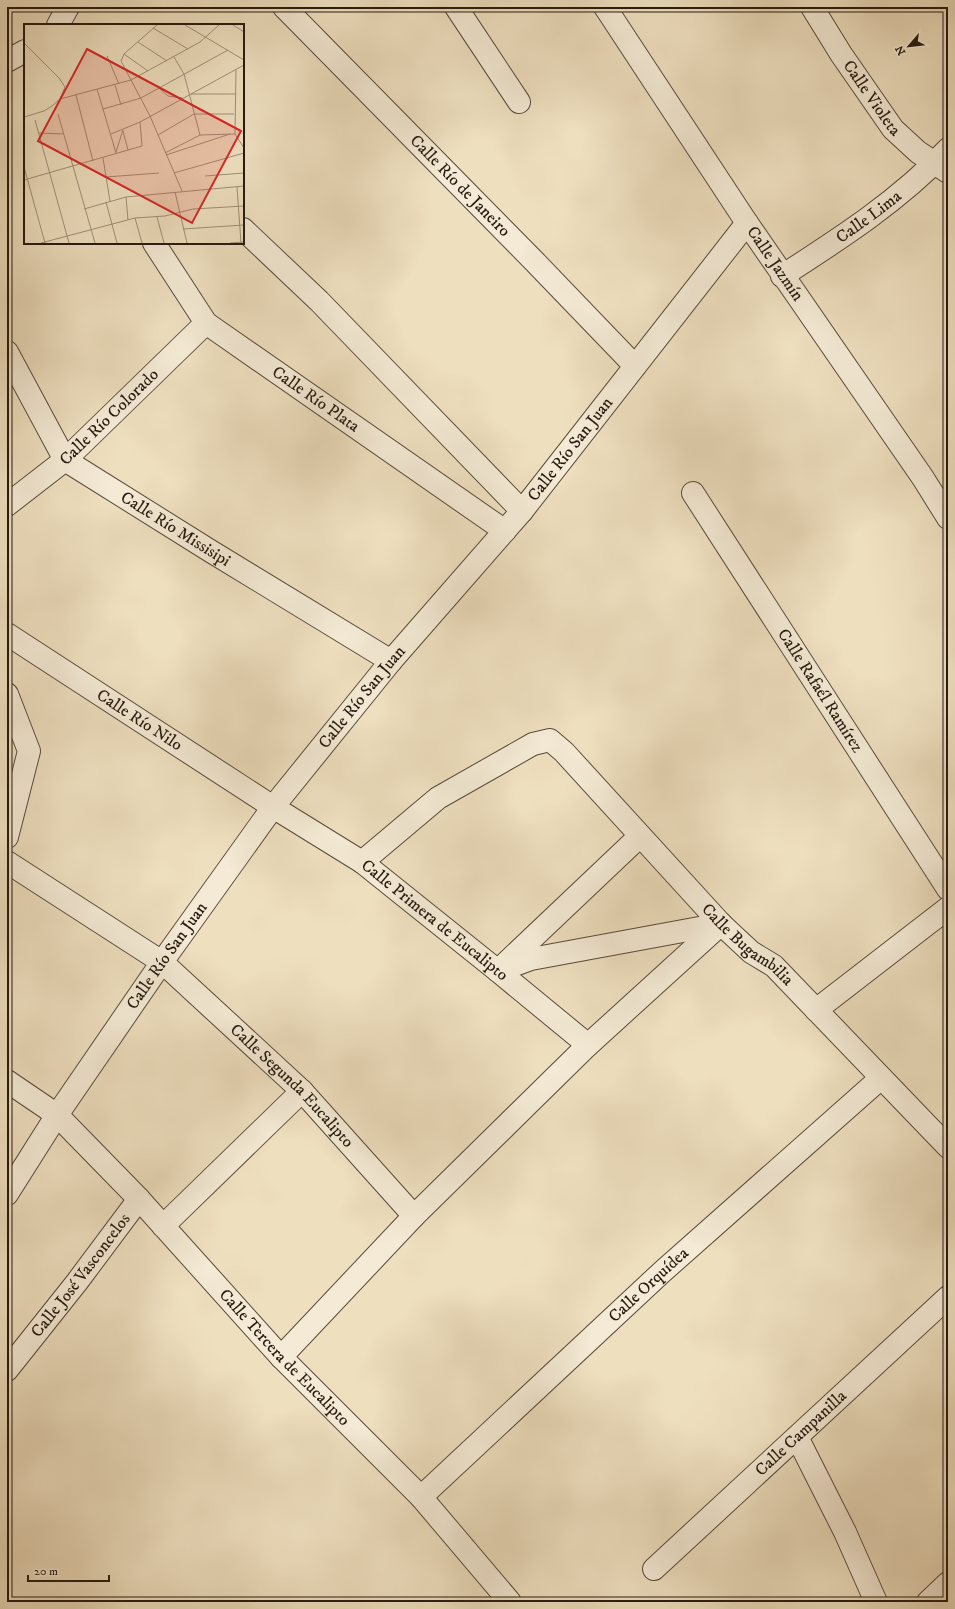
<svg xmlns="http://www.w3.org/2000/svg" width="955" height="1609" font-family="'IM FELL DW Pica',serif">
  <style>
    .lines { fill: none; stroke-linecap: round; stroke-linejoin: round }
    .street-casing { stroke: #584b3b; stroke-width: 24 }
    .street { stroke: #f4ead5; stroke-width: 22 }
    .labels { text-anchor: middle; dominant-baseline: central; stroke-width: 3; stroke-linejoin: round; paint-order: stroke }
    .street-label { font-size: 17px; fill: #261a0f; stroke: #f4ead5 }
    .inset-road { fill: none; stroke: #9e9079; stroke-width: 1 }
    .view { fill: #d62828; fill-opacity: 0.15; stroke: #d62828; stroke-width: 2 }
    .inset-edge { fill: none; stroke: #261a0f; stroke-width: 2 }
  </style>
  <rect width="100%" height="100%" fill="#eedfbf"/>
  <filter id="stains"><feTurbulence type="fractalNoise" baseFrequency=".005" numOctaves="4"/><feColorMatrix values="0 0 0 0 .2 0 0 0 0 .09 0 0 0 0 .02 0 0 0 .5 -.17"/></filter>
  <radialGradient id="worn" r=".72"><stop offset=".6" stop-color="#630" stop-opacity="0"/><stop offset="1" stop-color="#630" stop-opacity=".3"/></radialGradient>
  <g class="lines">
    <defs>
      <g id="street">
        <path id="s1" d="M284,7L535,262L635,366"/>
        <path d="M456,7L519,102"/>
        <path id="s2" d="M605,7L747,223L923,478L948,518"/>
        <path id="s3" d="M812,7L841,54L893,129L918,152L948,172"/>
        <path d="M58,25L68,7"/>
        <path d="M7,61L25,51"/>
        <path d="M243,229L319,301L522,511"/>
        <path id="s4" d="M154,243L206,323L505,531"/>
        <path id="s5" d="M782,276C841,238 900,200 948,149"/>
        <path id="s6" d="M7,352L65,460L212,552L391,661"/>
        <path id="s7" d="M693,493L948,889"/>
        <path id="s8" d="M7,505L65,460L206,323"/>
        <path id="s9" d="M7,634L273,807L362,862L498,971L588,1045"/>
        <path d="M7,694L29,751L7,837"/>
        <path id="s10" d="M7,862L162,962L302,1091L414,1216"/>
        <path id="s11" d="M362,862L438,798L533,744L550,740L564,752L721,924L751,952L774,966L948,1147"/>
        <path d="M505,964L640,836"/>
        <path d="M498,971L531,959L721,924"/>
        <path d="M816,1010L948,908"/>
        <path id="s12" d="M7,1081L57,1115L139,1199L281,1357L421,1497L510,1602"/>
        <path id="s13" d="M7,1194L57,1115L162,962L273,807L391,661L522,511L747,223"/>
        <path d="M163,1226L302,1091"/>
        <path d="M281,1357L414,1216L588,1045L721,924"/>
        <path id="s14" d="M7,1370L77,1282L139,1199"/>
        <path d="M797,1437L845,1532L876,1602"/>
        <path id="s15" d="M421,1497L662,1272L881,1078"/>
        <path id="s16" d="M654,1569L948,1297"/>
        <path d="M928,1602L948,1583"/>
      </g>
    </defs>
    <!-- street casing -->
    <use href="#street" class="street-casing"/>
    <!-- street -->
    <use href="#street" class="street"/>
  </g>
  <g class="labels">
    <!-- street labels -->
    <g class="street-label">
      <text stroke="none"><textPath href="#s3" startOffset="109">Calle Violeta</textPath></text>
      <text stroke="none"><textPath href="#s1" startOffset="251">Calle Río de Janeiro</textPath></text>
      <text stroke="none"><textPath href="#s5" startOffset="105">Calle Lima</textPath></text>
      <text stroke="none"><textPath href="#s2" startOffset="308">Calle Jazmín</textPath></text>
      <text stroke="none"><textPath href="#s4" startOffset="229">Calle Río Plata</textPath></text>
      <text stroke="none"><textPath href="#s8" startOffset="135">Calle Río Colorado</textPath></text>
      <text stroke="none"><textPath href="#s13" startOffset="935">Calle Río San Juan</textPath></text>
      <text stroke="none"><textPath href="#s6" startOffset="253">Calle Río Missisipi</textPath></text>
      <text stroke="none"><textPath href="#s7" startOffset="235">Calle Rafaél Ramírez</textPath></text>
      <text stroke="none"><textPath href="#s13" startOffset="611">Calle Río San Juan</textPath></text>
      <text stroke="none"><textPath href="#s9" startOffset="158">Calle Río Nilo</textPath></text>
      <text stroke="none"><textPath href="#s9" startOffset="515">Calle Primera de Eucalipto</textPath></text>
      <text stroke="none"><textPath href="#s11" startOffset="511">Calle Bugambilia</textPath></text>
      <text stroke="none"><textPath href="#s13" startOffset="287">Calle Río San Juan</textPath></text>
      <text stroke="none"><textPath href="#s10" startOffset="364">Calle Segunda Eucalipto</textPath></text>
      <text stroke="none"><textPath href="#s14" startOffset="120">Calle José Vasconcelos</textPath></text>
      <text stroke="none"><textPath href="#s15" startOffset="311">Calle Orquídea</textPath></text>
      <text stroke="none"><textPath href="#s12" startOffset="393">Calle Tercera de Eucalipto</textPath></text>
      <text stroke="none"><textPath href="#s16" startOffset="200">Calle Campanilla</textPath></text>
    </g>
  </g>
  <!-- overview -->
  <g transform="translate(24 24)">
    <rect width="220" height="220" fill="#eedfbf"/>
    <path class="inset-road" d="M133,1L100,30L97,37L126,92L158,167M161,1L220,36M209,1L220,8M129,4L164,25M114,18L143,37M0,19L35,54L41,63L36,75L28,82L20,87L0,93M100,30L124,47M83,32L95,60M150,33L160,50L176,111M91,61L97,81M135,64L144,72L158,74M73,65L92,129M167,70H212M52,71L69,137M36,75L107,56L176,18L195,1M79,85L117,74L204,26M34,90L71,219M11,96L45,219M99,107L104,126M15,109L39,110M87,110L116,98L220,41M211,110L212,46M211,110L220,124M134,111L170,90H210M92,128L99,106M141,129L176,111L211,110M142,131L206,110M79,134L86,177M0,143L21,219M150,149L220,129M181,152L220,149M82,153L135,149M0,156L118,122L116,98M213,163L217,219M151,168L163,219M102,173L104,196M82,178L93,219M60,185L102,173L220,162M133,193L140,219M111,194L118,219M159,205L220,201M17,219L111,194L141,192L169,185L220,182M206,219L220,218"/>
    <path class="view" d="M63,25L217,107L168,199L14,117Z"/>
    <rect width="220" height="220" class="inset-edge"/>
  </g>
  <!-- margin -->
  <rect width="955" height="1609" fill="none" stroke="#eedfbf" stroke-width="24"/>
  <rect x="8" y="8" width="939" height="1593" fill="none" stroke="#261a0f" stroke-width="2"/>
  <rect x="12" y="12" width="931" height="1585" fill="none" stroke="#261a0f"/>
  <!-- north arrow -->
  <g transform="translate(909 46) rotate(242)" stroke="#f4ead5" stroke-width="3" paint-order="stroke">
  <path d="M0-3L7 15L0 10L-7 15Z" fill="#261a0f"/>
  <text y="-6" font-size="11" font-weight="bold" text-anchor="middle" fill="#261a0f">N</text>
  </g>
  <!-- scale -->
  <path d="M28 1575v6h81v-6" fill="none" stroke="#261a0f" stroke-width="2"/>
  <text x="34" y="1575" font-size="12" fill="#261a0f" stroke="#f4ead5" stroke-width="3" paint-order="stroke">20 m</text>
  <rect width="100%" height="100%" filter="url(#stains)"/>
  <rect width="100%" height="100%" fill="url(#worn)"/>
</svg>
